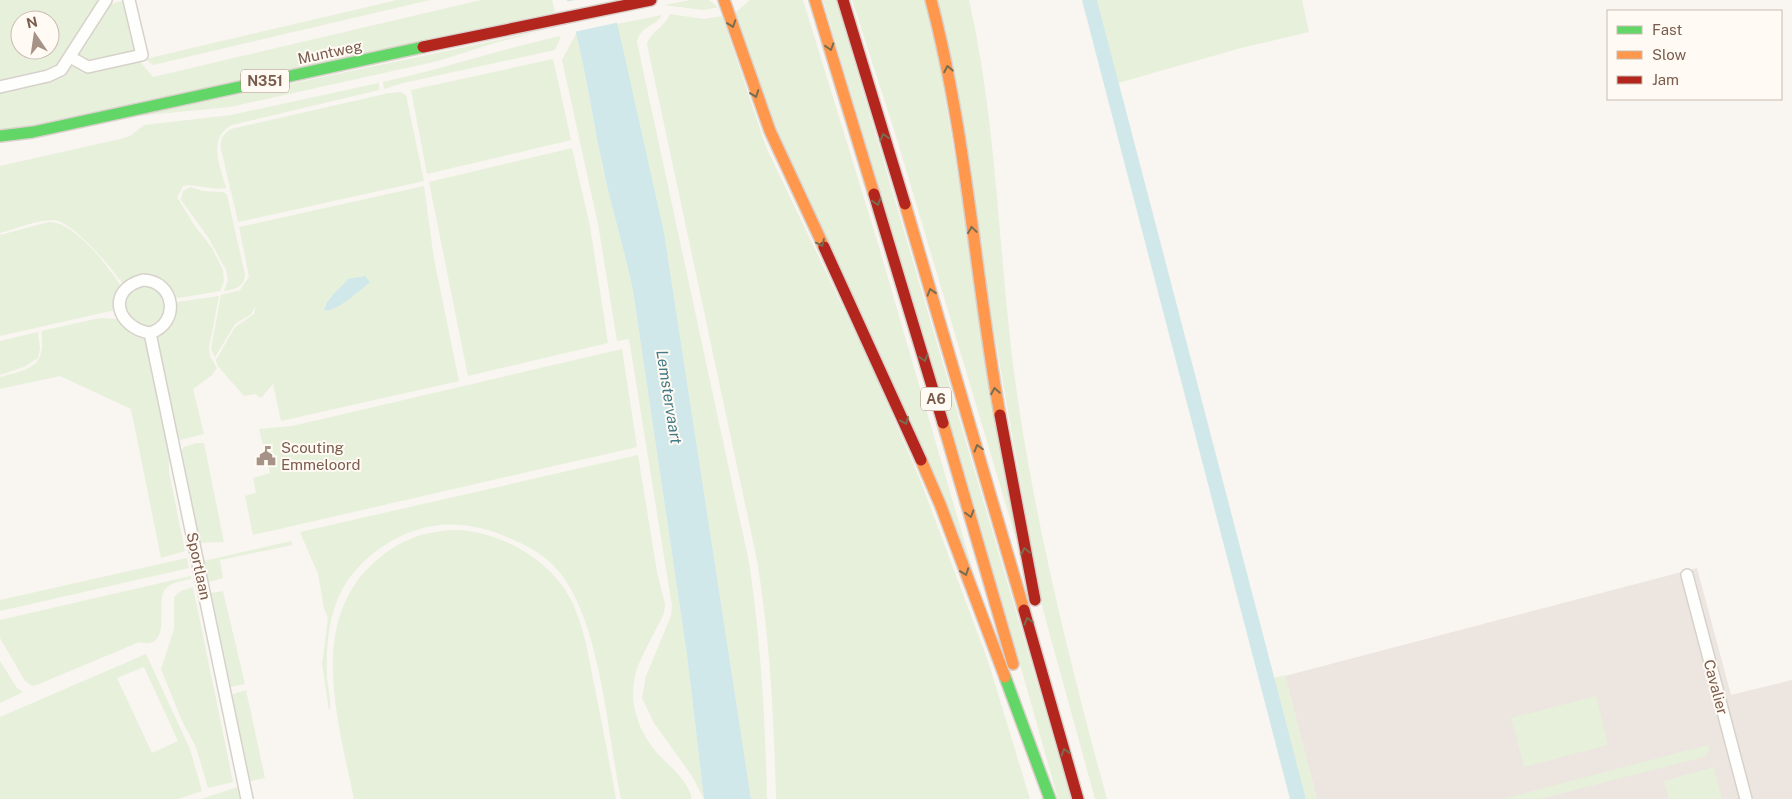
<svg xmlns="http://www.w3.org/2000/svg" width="1792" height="799" font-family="'Public Sans',sans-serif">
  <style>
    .industrial { fill: #ede5e0 }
    .green { fill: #e7f0db; fill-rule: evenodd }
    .water { fill: #d0e8ea }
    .pier { fill: #f9f5f0 }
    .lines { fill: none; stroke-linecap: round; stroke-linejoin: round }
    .street-casing { stroke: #d7d1cb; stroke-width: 14 }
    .fast-casing { stroke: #dad1cc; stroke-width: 14 }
    .slow-casing { stroke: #dad1cc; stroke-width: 14 }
    .jam-casing { stroke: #dad1cc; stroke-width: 14 }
    .street { stroke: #fefefd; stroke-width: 11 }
    .fast { stroke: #63d668; stroke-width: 11 }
    .slow { stroke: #ff974d; stroke-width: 11 }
    .jam { stroke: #b3261e; stroke-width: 11 }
    .oneway { stroke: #776e51 }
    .labels { text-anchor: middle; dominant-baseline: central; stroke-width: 4; stroke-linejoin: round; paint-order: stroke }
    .shield { fill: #fffaf3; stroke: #a28b7f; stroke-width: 1 }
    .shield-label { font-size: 14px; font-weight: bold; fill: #7a5c4d }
    .street-label { font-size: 15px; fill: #7a5c4d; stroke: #fffaf3 }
    .poi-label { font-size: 15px; fill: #7a5c4d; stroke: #fffaf3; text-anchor: start }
    .water-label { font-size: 16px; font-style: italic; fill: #437c86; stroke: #fffaf3 }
  </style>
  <rect width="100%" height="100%" fill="#f9f5f0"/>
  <!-- industrial -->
  <path class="industrial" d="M1697,568L1731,695L1792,680V799H1317L1285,676Z"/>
  <!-- green -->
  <path class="green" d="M0,0H99L57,68L0,84ZM20,20H50V50H20Z
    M125,0L134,50L124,55L88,64L77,55L109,5Z
    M397,0H430L153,65L145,59Z
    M481,0H552L555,12L0,132V91L65,73L72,64L139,60L153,77Z
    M691,0H709L718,7L704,10L664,5Z
    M750,0H803L879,247L989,626L793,184L735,13Z
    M823,0H836L1071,799H1058L1018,657Z
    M852,0H925L933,26L1022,559L896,136Z
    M936,0H969C999,132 998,267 1018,401C1038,535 1071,668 1107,799H1095L1042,606Z
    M1097,0H1302L1309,32L1241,48L1118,83Z
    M670,14L704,19L722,16L766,147L871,366L921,482L988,661L1030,799H776C774,719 770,640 757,560L647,44C651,31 665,27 670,14Z
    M662,15C655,27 640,26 637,42L749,562C761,641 765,719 767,799H751L664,232L617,24Z
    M546,30L498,42L438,61L230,107L137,116Z
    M577,32L603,170L624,245L633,291L687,655L704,799L692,776L654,723L642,698L646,676L671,616L672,606L629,339L617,341L598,224L562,60Z
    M561,36L555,50L403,83L384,89L383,82C443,69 501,49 561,36Z
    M553,59L571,140L427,174L411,90Z
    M379,83V90L232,125C207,138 220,166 226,188C211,191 193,183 183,186L177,197L194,225L212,248L223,270L224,281L220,291L179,298L173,296L155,279L125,287C113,270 74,221 53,220C36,220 16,229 0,233V166L120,139L130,136L144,125L231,115Z
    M389,93L400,92L406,95L424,181L238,222L221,149C220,139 222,135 231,129Z
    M572,148L590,226L608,343L468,376L429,182Z
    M424,186L434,259L459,381L281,421L273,384L261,398L255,394L244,396L217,365L216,360L235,327L254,314L256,306L250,315L235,324L215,357L211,349L221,295L240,290L249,277L239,227ZM342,288L362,289L348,300L324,307L330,297Z
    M190,187L203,191L224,192L227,195L245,274C244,288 235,289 224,291L228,280L226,270L208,237L181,200L183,191Z
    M49,222C75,221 110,269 123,289L115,310L0,336V235Z
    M143,282L166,293L165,316L152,329L133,322L122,309V300Z
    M219,296L209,348L210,356L217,368L212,375L193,389L204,434L180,440L177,439L156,339L177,302Z
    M100,318L117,319L145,336L158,378L169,452V472L185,551L161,558L131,409L60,376L0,389V377C30,369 47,367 41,331Z
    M38,332L40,349L38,358L24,367L0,375V341Z
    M622,349L637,447L253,535L245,496L256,493L253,478L270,473L259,429L292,426Z
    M196,443H204L224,542L197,543L179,455L184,447Z
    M638,455L657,572L665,604L664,613C657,629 638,661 635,676C628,707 641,738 663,759C674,770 689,783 692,799H621C607,733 601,615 554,566C541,553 526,545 509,538C487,528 464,523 440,525C401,529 361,555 342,590C328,616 326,648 327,678C328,687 332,704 329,711L322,664L328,618L324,608L318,574L300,532Z
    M459,530C504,533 555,562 574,606C586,634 590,665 596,694C603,729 610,764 616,799H354C338,721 306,618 378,559C401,539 428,530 459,530Z
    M291,541L292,545L220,560L223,578L210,582L208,580L204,561Z
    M187,558L189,568L0,611V600Z
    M191,576V579C183,581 171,582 165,589C156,601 170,640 149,643C144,644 142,641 137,643L39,684L32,686L25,681L0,638V620Z
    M193,587L233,782L208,788L196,747L182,721L161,669L174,629V597L181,591Z
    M223,591L245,684L230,687L226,685L205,594Z
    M146,654L190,749L202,791L178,799H0V717ZM144,667L178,741L152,753L117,678Z
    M0,661L17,688L23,692L0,703Z
    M1285,675L1317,799H1306L1274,678Z
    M246,690L265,778L246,782L230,695Z
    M1596,696L1608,745L1524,767L1511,718Z
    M1708,745L1710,752L1706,753L1707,756L1540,799H1502Z
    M1714,767L1722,799H1669L1664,781Z
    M238,787H241L244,799H201Z"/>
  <!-- water -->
  <path class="water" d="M567,0H612L664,232L751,799H704L687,655L633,291C625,250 612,210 603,168C591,112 584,55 567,0Z
    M1082,0H1097L1306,799H1290Z
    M365,276L370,282C362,289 334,314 324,310C326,298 340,289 348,279Z"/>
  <!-- pier -->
  <path class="pier" d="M575,0H615L620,22L574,32L565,2Z"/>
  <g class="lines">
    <defs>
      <path id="street" d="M70,57L88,67L142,55L129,0
        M0,87L48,76L61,70L106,0
        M143,280C175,281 181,323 150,333C117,328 105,290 143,280Z
        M150,333L247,799
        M1687,575L1746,799"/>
      <path id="fast" d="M0,136L33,132L423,47
        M1005,677L1050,799"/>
      <path id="slow" d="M724,0L770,131L824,247
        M815,0L874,194
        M931,0C967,136 975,277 1000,415
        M905,204L1024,610
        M943,423L1013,664
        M921,460L940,504L1005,677"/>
      <path id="jam" d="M843,0L905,204
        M423,47L651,0
        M874,194L943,423
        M824,247L921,460
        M1000,415L1035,600
        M1024,610L1078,799"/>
    </defs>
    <!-- street casing -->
    <use href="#street" class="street-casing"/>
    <!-- fast casing -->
    <use href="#fast" class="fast-casing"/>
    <!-- slow casing -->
    <use href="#slow" class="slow-casing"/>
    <!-- jam casing -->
    <use href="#jam" class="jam-casing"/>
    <!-- street -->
    <use href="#street" class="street"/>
    <!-- fast -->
    <use href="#fast" class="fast"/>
    <!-- slow -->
    <use href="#slow" class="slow"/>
    <!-- jam -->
    <use href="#jam" class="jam"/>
  </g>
  <!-- one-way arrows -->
  <defs><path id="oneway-chevron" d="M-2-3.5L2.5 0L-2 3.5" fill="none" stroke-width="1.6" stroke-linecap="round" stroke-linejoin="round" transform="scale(1.25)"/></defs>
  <g class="oneway">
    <use href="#oneway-chevron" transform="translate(732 24) rotate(71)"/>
    <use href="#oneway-chevron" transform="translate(830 47) rotate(73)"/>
    <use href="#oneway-chevron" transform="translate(948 69) rotate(-101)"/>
    <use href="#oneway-chevron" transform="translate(755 94) rotate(70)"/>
    <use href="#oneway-chevron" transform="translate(884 137) rotate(-107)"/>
    <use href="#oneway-chevron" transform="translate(877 202) rotate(73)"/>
    <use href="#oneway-chevron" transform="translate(972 230) rotate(-98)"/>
    <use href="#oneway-chevron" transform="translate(821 243) rotate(65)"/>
    <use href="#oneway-chevron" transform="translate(931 292) rotate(-107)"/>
    <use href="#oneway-chevron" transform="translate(924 358) rotate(74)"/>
    <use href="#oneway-chevron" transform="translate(995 391) rotate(-99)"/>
    <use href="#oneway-chevron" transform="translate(905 421) rotate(66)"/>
    <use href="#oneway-chevron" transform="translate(978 448) rotate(-106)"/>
    <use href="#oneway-chevron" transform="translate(970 514) rotate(74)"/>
    <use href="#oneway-chevron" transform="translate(1025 551) rotate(-102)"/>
    <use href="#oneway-chevron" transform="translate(965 572) rotate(70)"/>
    <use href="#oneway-chevron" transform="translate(1028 621) rotate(-106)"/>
    <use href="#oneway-chevron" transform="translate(1065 752) rotate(-106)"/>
  </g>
  <!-- icons -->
  <defs>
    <symbol id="civic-bare" viewBox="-9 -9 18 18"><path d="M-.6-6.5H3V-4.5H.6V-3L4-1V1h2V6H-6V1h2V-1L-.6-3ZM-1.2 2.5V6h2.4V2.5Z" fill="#a69286" stroke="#fffaf3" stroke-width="2.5" paint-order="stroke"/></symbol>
  </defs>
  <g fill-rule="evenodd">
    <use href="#civic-bare" x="252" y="442" width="28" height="28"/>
  </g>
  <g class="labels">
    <!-- shield labels -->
    <g class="shield">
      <rect x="241" y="69.5" width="48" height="23" rx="4"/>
      <rect x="921" y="387.5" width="30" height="23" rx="4"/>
    </g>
    <g class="shield-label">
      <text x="265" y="81">N351</text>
      <text x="936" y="399">A6</text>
    </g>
    <!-- street labels -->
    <g class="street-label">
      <text transform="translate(330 52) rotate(-12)">Muntweg</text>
      <text transform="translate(199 566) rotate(78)">Sportlaan</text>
      <text transform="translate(1716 687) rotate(75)">Cavalier</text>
    </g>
    <!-- poi labels -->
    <g class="poi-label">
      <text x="281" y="447">Scouting<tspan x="281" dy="17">Emmeloord</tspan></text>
    </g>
    <!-- water labels -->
    <g class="water-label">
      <text transform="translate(669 397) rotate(81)">Lemstervaart</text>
    </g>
  </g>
  <!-- legend -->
  <rect x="1607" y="10" width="175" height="90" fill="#fffaf3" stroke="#cabbb1"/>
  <rect x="1617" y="26" width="25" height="8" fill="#63d668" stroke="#cabbb1"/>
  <text x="1652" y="35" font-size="15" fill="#7a5c4d">Fast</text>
  <rect x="1617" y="51" width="25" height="8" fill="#ff974d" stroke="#cabbb1"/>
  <text x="1652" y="60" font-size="15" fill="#7a5c4d">Slow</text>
  <rect x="1617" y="76" width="25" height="8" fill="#b3261e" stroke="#cabbb1"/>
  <text x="1652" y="85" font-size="15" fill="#7a5c4d">Jam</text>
  <!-- north arrow -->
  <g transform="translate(35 35) rotate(347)"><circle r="24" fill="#fffaf3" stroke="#cabbb1"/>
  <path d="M0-4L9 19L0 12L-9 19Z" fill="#a69286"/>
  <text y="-8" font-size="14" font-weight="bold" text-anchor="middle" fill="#7a5c4d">N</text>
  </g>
</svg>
